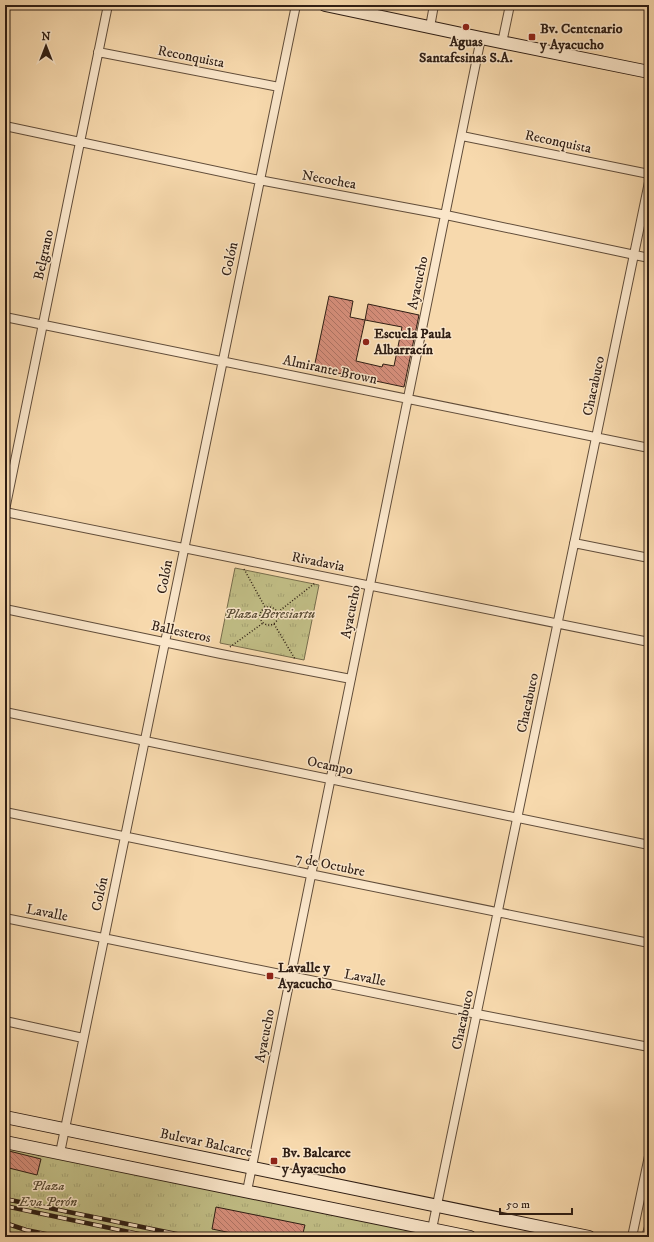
<svg xmlns="http://www.w3.org/2000/svg" width="654" height="1242" font-family="'IM FELL DW Pica',serif">
  <style>
    .grass { fill: url(#grass-tufts); stroke: #786e4d }
    .building { fill: url(#building-back-hatch); stroke: #2f1e14; fill-rule: evenodd }
    .lines { fill: none; stroke-linecap: round; stroke-linejoin: round }
    .minor-casing { stroke: #614d3a; stroke-width: 10 }
    .secondary-casing { stroke: #2f1e14; stroke-width: 14 }
    .path { stroke: #2f1e14; stroke-width: 1.5; stroke-dasharray: 1 2; stroke-linecap: butt }
    .minor { stroke: #fae6ca; stroke-width: 8 }
    .secondary { stroke: #fae6ca; stroke-width: 12 }
    .rail-casing { stroke: #2f1e14; stroke-width: 4.5 }
    .rail { stroke: #fae6ca; stroke-width: 3; stroke-dasharray: 9; stroke-linecap: butt }
    .poi-dot { fill: #8f2418; stroke: #fae6ca; stroke-width: 1.5 }
    .labels { text-anchor: middle; dominant-baseline: central; stroke-width: 3; stroke-linejoin: round; paint-order: stroke }
    .poi-label { font-size: 14px; font-weight: bold; fill: #2f1e14; stroke: #fae6ca; text-anchor: start }
    .street-label { font-size: 14px; fill: #2f1e14; stroke: #fae6ca }
    .park-label { font-size: 14px; font-style: italic; fill: #5b4e36; stroke: #fae6ca }
  </style>
  <defs>
    <pattern id="grass-tufts" width="24" height="20" patternUnits="userSpaceOnUse"><rect width="24" height="20" fill="#c1be86"/><path d="M3 7l-1-3M5 7V3M7 7l1-3M15 17l-1-3M17 17v-4M19 17l1-3" fill="none" stroke="#a6a373"/></pattern>
    <pattern id="building-back-hatch" width="6" height="6" patternUnits="userSpaceOnUse"><rect width="6" height="6" fill="#d58e7a"/><path d="M-1 5l2 2M0 0l6 6M5-1l2 2" fill="none" stroke="#ad7363"/></pattern>
  </defs>
  <rect width="100%" height="100%" fill="#f7d9ad"/>
  <filter id="stains"><feTurbulence type="fractalNoise" baseFrequency=".005" numOctaves="4"/><feColorMatrix values="0 0 0 0 .2 0 0 0 0 .09 0 0 0 0 .02 0 0 0 .5 -.17"/></filter>
  <radialGradient id="worn" r=".72"><stop offset=".6" stop-color="#630" stop-opacity="0"/><stop offset="1" stop-color="#630" stop-opacity=".3"/></radialGradient>
  <!-- grass -->
  <path class="grass" d="M235,568L319,585L304,660L220,643Z
    M5,1142L470,1237H5Z"/>
  <!-- building -->
  <path class="building" d="M329,296L353,301L350,317L365,320L368,304L419,315L404,387L314,368ZM365,320L402,327L394,366L383,364L382,367L356,361Z
    M5,1150L41,1159L37,1175L5,1167Z
    M216,1207L305,1225L302,1237H251L212,1229Z"/>
  <g class="lines">
    <defs>
      <path id="minor" d="M366,13L368,5
        M430,27L434,5
        M502,43L510,5
        M98,52L279,87
        M5,126L259,180L446,215L649,258
        M462,136L649,174
        M5,317L649,448
        M5,510L108,5
        M5,512L649,642
        M574,543L649,558
        M5,609L221,654L351,679
        M5,712L649,845
        M5,812L649,943
        M5,918L477,1014L649,1047
        M5,1021L83,1038
        M60,1153L296,5
        M247,1191L481,38
        M432,1229L649,182
        M632,1237L649,1156
        M646,1237L649,1227"/>
      <path id="secondary" d="M325,5L481,38L649,72
        M5,1117L589,1237
        M5,1142L470,1237"/>
    </defs>
    <!-- minor casing -->
    <use href="#minor" class="minor-casing"/>
    <!-- secondary casing -->
    <use href="#secondary" class="secondary-casing"/>
    <!-- path -->
    <path class="path" d="M244,569L265,607
      M260 616a9 9 0 1 1 18 0a9 9 0 1 1-18 0Z
      M278,612L315,583
      M274,624L295,659
      M230,647L263,623"/>
    <!-- minor -->
    <use href="#minor" class="minor"/>
    <!-- secondary -->
    <use href="#secondary" class="secondary"/>
    <defs>
      <path id="rail" d="M5,1199L191,1237
        M5,1206L153,1237
        M5,1223L26,1230L60,1237
        M5,1233L25,1237"/>
    </defs>
    <!-- rail casing -->
    <use href="#rail" class="rail-casing"/>
    <!-- rail -->
    <use href="#rail" class="rail"/>
  </g>
  <!-- markers -->
  <g class="poi-dot">
    <circle cx="466" cy="27" r="4"/>
    <rect x="528" y="33" width="8" height="8" rx="2"/>
    <circle cx="366" cy="342" r="4"/>
    <rect x="266" y="972" width="8" height="8" rx="2"/>
    <rect x="270" y="1157" width="8" height="8" rx="2"/>
  </g>
  <g class="labels">
    <!-- poi labels -->
    <g class="poi-label">
      <text x="540" y="29">Bv. Centenario<tspan x="540" dy="16">y Ayacucho</tspan></text>
      <text x="466" y="42" text-anchor="middle">Aguas<tspan x="466" dy="16">Santafesinas S.A.</tspan></text>
      <text x="374" y="334">Escuela Paula<tspan x="374" dy="16">Albarracín</tspan></text>
      <text x="278" y="968">Lavalle y<tspan x="278" dy="16">Ayacucho</tspan></text>
      <text x="282" y="1153">Bv. Balcarce<tspan x="282" dy="16">y Ayacucho</tspan></text>
    </g>
    <!-- street labels -->
    <g class="street-label">
      <text transform="translate(191 57) rotate(11)">Reconquista</text>
      <text transform="translate(558 142) rotate(12)">Reconquista</text>
      <text transform="translate(329 180) rotate(10)">Necochea</text>
      <text transform="translate(44 255) rotate(-78)">Belgrano</text>
      <text transform="translate(230 259) rotate(-78)">Colón</text>
      <text transform="translate(418 283) rotate(-78)">Ayacucho</text>
      <text transform="translate(330 370) rotate(12)">Almirante Brown</text>
      <text transform="translate(594 386) rotate(-78)">Chacabuco</text>
      <text transform="translate(318 562) rotate(11)">Rivadavia</text>
      <text transform="translate(165 577) rotate(-79)">Colón</text>
      <text transform="translate(351 612) rotate(-79)">Ayacucho</text>
      <text transform="translate(181 632) rotate(12)">Ballesteros</text>
      <text transform="translate(528 703) rotate(-78)">Chacabuco</text>
      <text transform="translate(330 766) rotate(12)">Ocampo</text>
      <text transform="translate(330 865) rotate(12)">7 de Octubre</text>
      <text transform="translate(100 894) rotate(-78)">Colón</text>
      <text transform="translate(47 913) rotate(11)">Lavalle</text>
      <text transform="translate(365 978) rotate(11)">Lavalle</text>
      <text transform="translate(463 1020) rotate(-78)">Chacabuco</text>
      <text transform="translate(265 1036) rotate(-79)">Ayacucho</text>
      <text transform="translate(206 1143) rotate(12)">Bulevar Balcarce</text>
    </g>
    <!-- park labels -->
    <g class="park-label">
      <text x="270" y="614">Plaza Beresiartu</text>
      <text x="48" y="1186">Plaza<tspan x="48" dy="16">Eva Perón</tspan></text>
    </g>
  </g>
  <!-- margin -->
  <rect width="654" height="1242" fill="none" stroke="#f7d9ad" stroke-width="20"/>
  <rect x="6" y="6" width="642" height="1230" fill="none" stroke="#2f1e14" stroke-width="2"/>
  <rect x="10" y="10" width="634" height="1222" fill="none" stroke="#2f1e14"/>
  <!-- north arrow -->
  <g transform="translate(46 46)" stroke="#fae6ca" stroke-width="3" paint-order="stroke">
  <path d="M0-3L7 15L0 10L-7 15Z" fill="#2f1e14"/>
  <text y="-6" font-size="11" font-weight="bold" text-anchor="middle" fill="#2f1e14">N</text>
  </g>
  <!-- scale -->
  <path d="M500 1208v6h72v-6" fill="none" stroke="#2f1e14" stroke-width="2"/>
  <text x="506" y="1208" font-size="12" fill="#2f1e14" stroke="#fae6ca" stroke-width="3" paint-order="stroke">50 m</text>
  <rect width="100%" height="100%" filter="url(#stains)"/>
  <rect width="100%" height="100%" fill="url(#worn)"/>
</svg>
